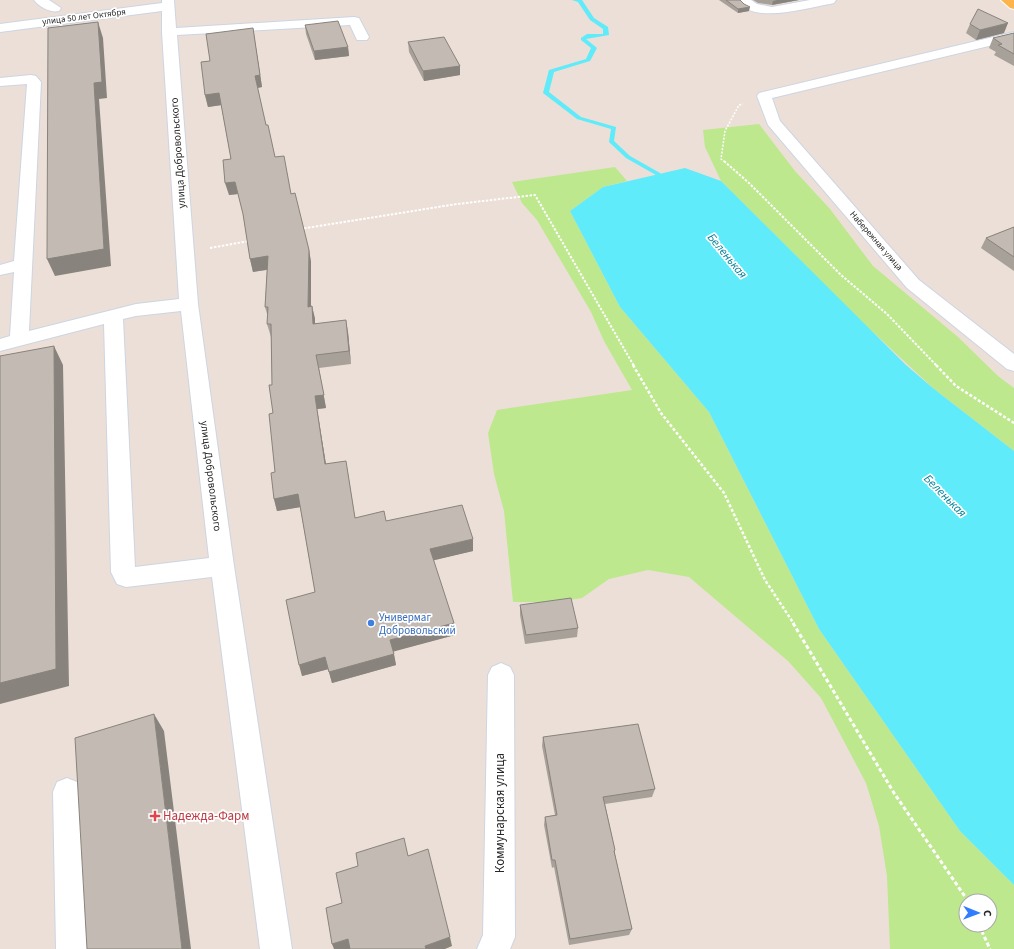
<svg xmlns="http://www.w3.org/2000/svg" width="1014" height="949" font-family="'Source Sans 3',sans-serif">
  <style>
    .green { fill: #bde88e; fill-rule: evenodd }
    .water { fill: #5febf9 }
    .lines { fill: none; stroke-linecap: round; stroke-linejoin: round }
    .stream { fill: #5febf9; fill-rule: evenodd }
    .minor-casing { stroke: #ccd5e2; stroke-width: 2 }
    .major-casing { stroke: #fff; stroke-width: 2 }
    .path-far3 { stroke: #fff; stroke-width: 1.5; stroke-dasharray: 2 1.5; stroke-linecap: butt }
    .path-far2 { stroke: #fff; stroke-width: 2; stroke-dasharray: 2.5 1.5; stroke-linecap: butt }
    .path-far1 { stroke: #fff; stroke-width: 2.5; stroke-dasharray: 3 2; stroke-linecap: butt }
    .path { stroke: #fff; stroke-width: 3; stroke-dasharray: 4 2.5; stroke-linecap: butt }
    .minor { fill: #fff; fill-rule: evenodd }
    .major { fill: #fdb44b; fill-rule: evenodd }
    .wall { fill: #a8a19a }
    .shaded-wall { fill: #88837d }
    .building { fill: #c3bbb3; stroke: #88837d }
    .shop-dot { fill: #3f7fe0; stroke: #fff; stroke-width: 1.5 }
    .health-dot { fill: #e0444e; stroke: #fff; stroke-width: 1.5 }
    .labels { text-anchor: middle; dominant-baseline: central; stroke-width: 3.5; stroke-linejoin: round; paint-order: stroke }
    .far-street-label { font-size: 9px; fill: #272727; stroke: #fff }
    .street-label { font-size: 11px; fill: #272727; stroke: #fff }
    .shop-label { font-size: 11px; fill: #366cbe; stroke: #fff; text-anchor: start }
    .water-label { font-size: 12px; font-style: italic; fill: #03819a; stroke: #fff }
    .near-street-label { font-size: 13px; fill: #272727; stroke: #fff }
    .near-health-label { font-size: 13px; fill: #be3a42; stroke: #fff; text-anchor: start }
  </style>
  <rect width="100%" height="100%" fill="#ecdfd7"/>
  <!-- green -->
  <path class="green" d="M759,124L795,171L830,209L873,266L958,337L998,376L1014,388V451L934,389L859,319L721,181L705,147L703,130Z
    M615,167L627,181L603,187L570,211L620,307L709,412L819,629L960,831L1014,885V949H890L887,876L879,826L866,783L821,698L788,661L689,577L648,570L609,579L582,598L558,602H513L504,511L494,474L488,433L497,410L632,390L604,341L591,312L537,220L522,203L512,182ZM966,901H990V925H966Z"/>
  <!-- water -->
  <path class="water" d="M685,168L721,181L906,365L934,389L1014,451V885L960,831L819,629L709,412L620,307L570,211L603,187Z"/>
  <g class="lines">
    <!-- stream -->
    <path class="stream" d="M572,0H582L594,18L608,27L609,35L586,39L597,48L590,61L554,72L549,92L581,117L616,127L614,141L630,156L660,173L669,183L668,184H664L656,175L626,158L609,142L611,129L577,119L543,93L549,70L586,59L591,48L581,40V38L587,34H603V29L590,20L578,2Z"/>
    <defs>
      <path id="minor" d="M34,0H49L61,8L59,11C51,13 39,7 34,0Z
        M162,0H174L176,28L354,17L359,18L369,37L367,40H357L350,25L177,35L198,304L234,566L292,949H260L212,577L126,587L117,584L111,572L104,324L0,351V339L10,336L14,272L0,275V265L14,261L27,84L0,86V78L31,75L36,76L41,82L29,331L136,304L179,299L162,32V11L0,32V24L162,3ZM181,311L209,558L135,567L123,319L136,316Z
        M736,0H751L757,4L772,7L810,0H836L834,3L830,4C805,8 753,25 736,0Z
        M1014,32V40L772,98L780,121L919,280L1014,354V371L1007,369L907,288L768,125L757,96L759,93Z
        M501,663L510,667L514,675L515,937L510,949H477L483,935L488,675L492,667Z
        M67,778L77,782L81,792L88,949H56L53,792L57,782Z"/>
      <path id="major" d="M1001,0H1014V9L1010,8Z"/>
    </defs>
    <!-- minor casing -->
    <use href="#minor" class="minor-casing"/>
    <!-- major casing -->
    <use href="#major" class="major-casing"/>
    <!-- path-far3 -->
    <path class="path-far3" d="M725,162L721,159L725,131L739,105L743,104"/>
    <!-- path-far2 -->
    <path class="path-far2" d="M724,161L749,183L841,275L887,314L937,366
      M300,229L457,204L535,195L634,366
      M210,248L249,241"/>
    <!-- path-far1 -->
    <path class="path-far1" d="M633,365L661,413L724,493L765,580L794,624
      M936,365L956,386L1014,423"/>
    <!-- path -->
    <path class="path" d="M793,623L894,793L968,901
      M979,925L990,949"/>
    <!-- minor -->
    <use href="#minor" class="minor"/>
    <!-- major -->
    <use href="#major" class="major"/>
  </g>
  <!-- wall -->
  <path class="wall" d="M719,0H740L744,4L749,11L738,13Z
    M753,0H799L772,5L758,3Z
    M970,24L1004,33L976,40L966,33Z
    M305,25L348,47L349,56L315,60L306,34Z
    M253,28L262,87L257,88L266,125L275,157L291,194L309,250L311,262V306H312L315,319V323L348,332L351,364L319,368L326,408L317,409L326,464L348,473L355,518L386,521L473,551L433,560L455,635L393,651L396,665L332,683L328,669L302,676L315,592L300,507L277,511L274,499L275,472L272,385L271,337L267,324L268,317L265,307L267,270L253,272L250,259L243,214L238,194L229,195L231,159L221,105L208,107L205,95L210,61Z
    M1014,33V66L994,55L996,52L989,48L993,38Z
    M408,42L460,66V75L424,81L409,52Z
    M1014,227V271L981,248L986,238Z
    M520,605L578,628L577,637L525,644L520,615Z
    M543,737L655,789L652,797L605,804L615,850V854L632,929L629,935L569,945L554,867L552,868L544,825L545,817L555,815L542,746Z"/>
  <!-- shaded-wall -->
  <path class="shaded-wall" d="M777,0H799L772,5L773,1Z
    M750,7L749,11L738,13V9Z
    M98,22L103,38L107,98L99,99L111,266L55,276L47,259Z
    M1008,23L1004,33L976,40L980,30Z
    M253,28L262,87L257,88L255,76Z
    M348,47L349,56L315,60L314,51Z
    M460,66V75L424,81L423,71Z
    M219,93L222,105L208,107L205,95Z
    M235,182L238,194L229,195L225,183Z
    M309,250L311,262V319L308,307Z
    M268,256L271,269L253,272L250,259Z
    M312,306L315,319V336L313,324Z
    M346,320L348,332L351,364L349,351Z
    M54,346L63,365L69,686L0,704V683Z
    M316,355L326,408L317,409L328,477L325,464L315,396Z
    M298,494L301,507L277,511L274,499Z
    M473,539V551L431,561L430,549Z
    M454,623L455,635L392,652L390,640Z
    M394,654L396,665L332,683L329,672Z
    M325,657L329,669L302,676L299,665Z
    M154,714L164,731L191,949H182Z
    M450,937L452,946L445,949H426L425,946Z
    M348,939L351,949H334L332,944Z"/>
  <!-- building -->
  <path class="building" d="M726,0H740L744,4L750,7L738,9Z
    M978,9L1008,23L980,30L970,24Z
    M338,21L348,47L314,51L305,25Z
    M98,22L102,82L94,83L104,249L47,259L48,28Z
    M253,28L260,75L255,76L266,125H268L275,157L284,156L291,194L295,193L309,250L308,307L312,306L313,324L346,320L349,351L316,355L324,395L315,396L325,464L346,461L355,518L384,511L386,521L462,505L473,539L430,549L454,623L390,640L394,654L329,672L325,657L299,665L286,600L315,592L298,494L274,499L271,473L275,472L269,414L273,413L269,385H272L271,324H267L268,307H265L268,256L250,259L243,214L235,182L225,183L223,160L231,159L219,93L205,95L201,62L210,61L206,34Z
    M1014,33V54L998,45L1002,44L993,38Z
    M444,37L460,66L423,71L408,42Z
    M1014,227V257L986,238Z
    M54,346L56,669L0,683V356Z
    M571,598L578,628L526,635L520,605Z
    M154,714L182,949H87L75,738Z
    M638,724L655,789L603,797L615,850L614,851L632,929L570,939L555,860H552L545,817L557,815L543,737Z
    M404,838L408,856L428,849L450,937L425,946L426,949H350L348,939L332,944L326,908L342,903L336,873L358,866L356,853Z"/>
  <!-- markers -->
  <circle class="shop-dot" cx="371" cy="623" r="4"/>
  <path class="health-dot" d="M153 810h4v4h4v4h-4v4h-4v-4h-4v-4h4z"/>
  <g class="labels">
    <!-- far-street labels -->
    <g class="far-street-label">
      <text transform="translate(84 17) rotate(-7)">улица 50 лет Октября</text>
      <text transform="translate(876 241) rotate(49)">Набережная улица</text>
    </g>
    <!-- street labels -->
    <g class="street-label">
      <text transform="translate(178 153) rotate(-94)">улица Добровольского</text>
      <text transform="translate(211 476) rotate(83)">улица Добровольского</text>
    </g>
    <!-- shop labels -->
    <g class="shop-label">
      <text x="379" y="617">Универмаг<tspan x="379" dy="13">Добровольский</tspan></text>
    </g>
    <!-- water labels -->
    <g class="water-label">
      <text transform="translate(727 256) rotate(50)">Беленькая</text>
      <text transform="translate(945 496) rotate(45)">Беленькая</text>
    </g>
    <!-- near-street labels -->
    <g class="near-street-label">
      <text transform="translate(500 813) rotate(-90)">Коммунарская улица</text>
    </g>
    <!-- near-health labels -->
    <g class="near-health-label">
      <text x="163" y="816">Надежда-Фарм</text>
    </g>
  </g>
  <!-- north arrow -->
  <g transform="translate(978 913) rotate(91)"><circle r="19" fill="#ffffff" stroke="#a9a9a9"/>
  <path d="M0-3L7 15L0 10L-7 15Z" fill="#317cff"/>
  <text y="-6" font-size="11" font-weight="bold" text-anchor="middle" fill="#272727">С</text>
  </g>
</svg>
